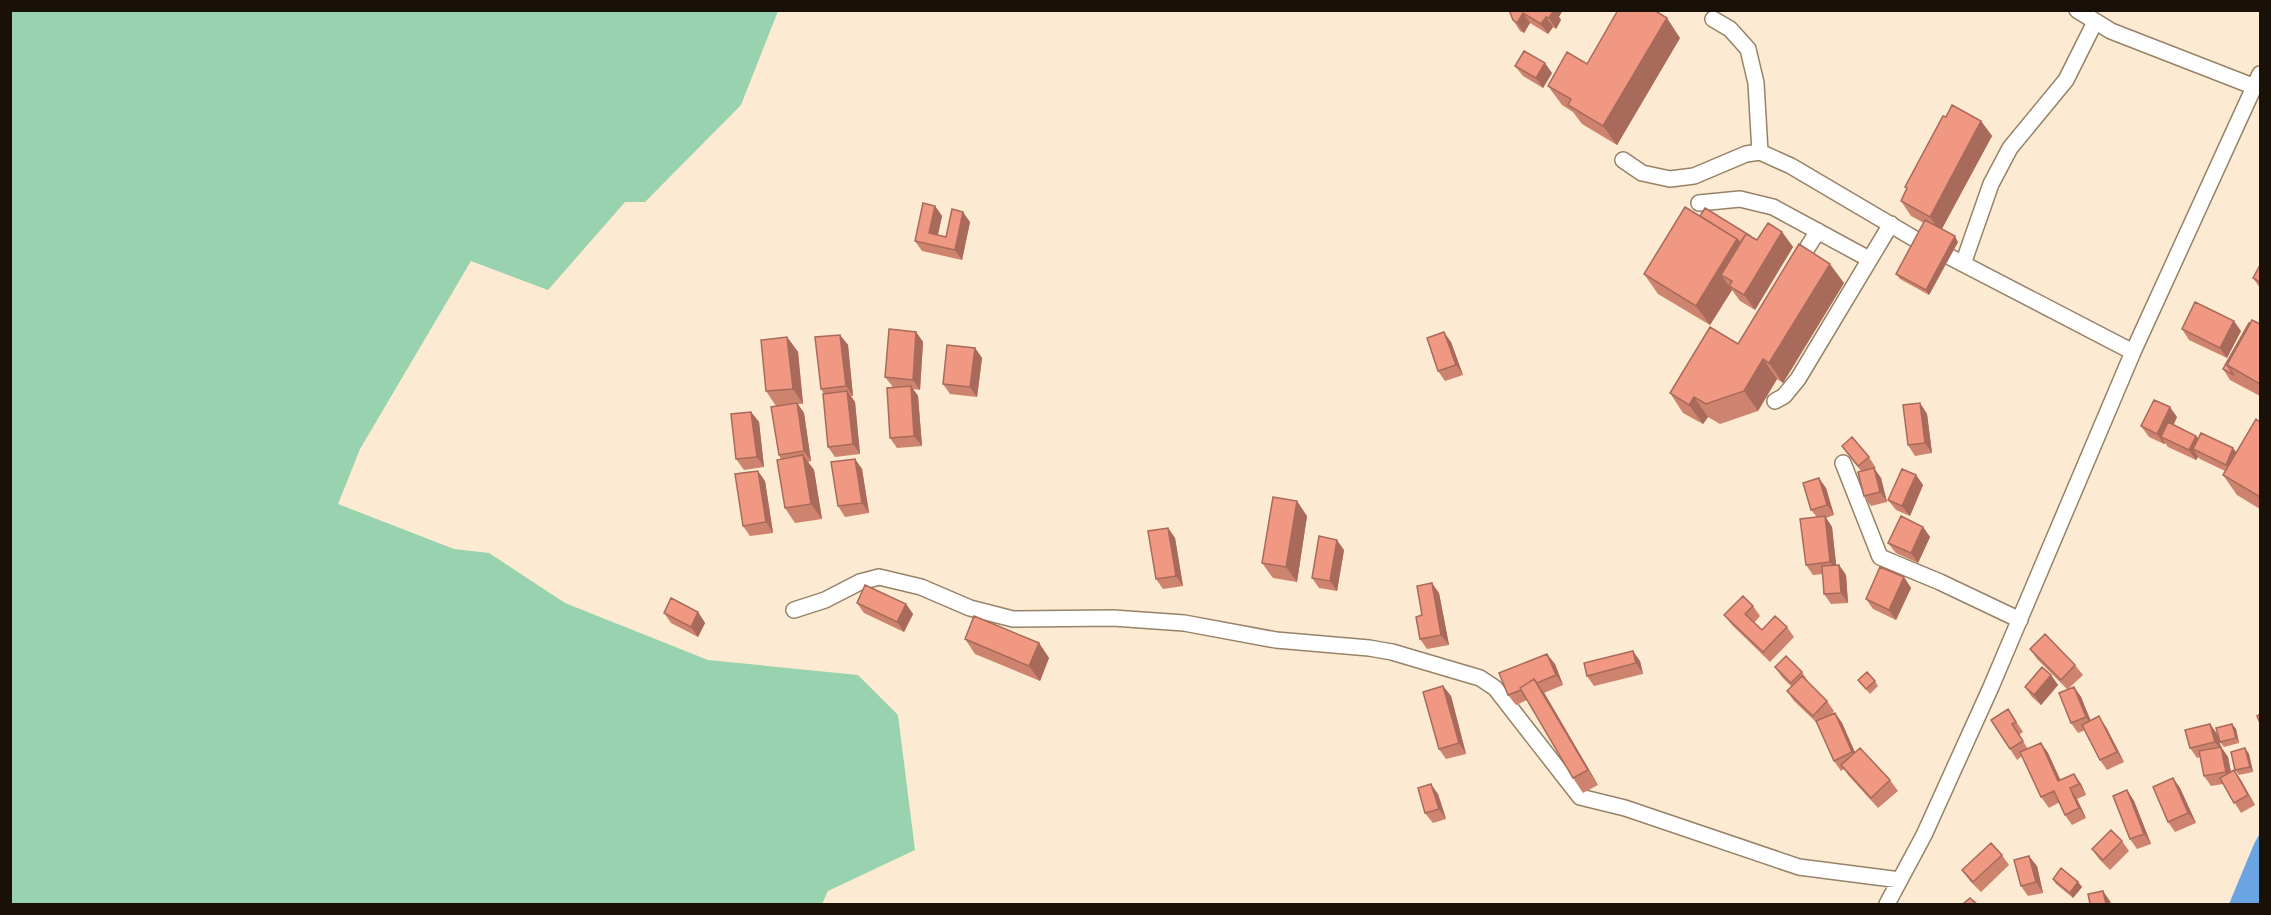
<svg xmlns="http://www.w3.org/2000/svg" width="2271" height="915" font-family="Bitter,serif">
  <style>
    .green { fill: #98d2af }
    .water { fill: #6ba4e3 }
    .lines { fill: none; stroke-linecap: round; stroke-linejoin: round }
    .street-casing { stroke: #968267; stroke-width: 18 }
    .street { stroke: #fff; stroke-width: 15 }
    .wall { fill: #ce836f }
    .shaded-wall { fill: #a86a5a }
    .building { fill: #f09881; stroke: #a86a5a; stroke-width: 1.5 }
  </style>
  <rect width="100%" height="100%" fill="#fcead2"/>
  <!-- green -->
  <path class="green" d="M10,11H778L741,105L645,202H625L548,290L471,261L360,449L338,504L454,549L489,553L565,603L708,660L858,675L898,715L915,850L828,891L822,904H11Z"/>
  <!-- water -->
  <path class="water" d="M2260,833V904H2229L2254,844Z"/>
  <g class="lines">
    <defs>
      <path id="street" d="M2077,10L2111,31L2255,87H2260
        M1713,19L1730,29L1748,49L1756,83L1760,152
        M1623,160L1642,173L1670,179L1694,176L1746,154L1760,152L1791,166L1920,242
        M1699,203L1740,199L1773,207L1869,259
        M1950,257L2133,352
        M1797,264L1818,231
        M1963,264L1991,184L2010,148L2066,80L2095,22
        M1775,401L1784,396L1798,379L1891,224
        M1843,463L1880,557L1940,582L2020,620
        M794,610L825,600L860,582L879,577L921,587L970,608L1013,619L1113,618L1184,623L1276,640L1369,648L1392,652L1480,678L1495,688L1580,797L1625,808L1799,867L1900,880
        M1887,904L1924,835L1991,687L2133,352L2260,74"/>
    </defs>
    <!-- street casing -->
    <use href="#street" class="street-casing"/>
    <!-- street -->
    <use href="#street" class="street"/>
  </g>
  <!-- wall -->
  <path class="wall" d="M1509,10L1559,17L1561,20L1556,29L1553,27L1548,34L1530,23L1524,33L1520,31L1513,20Z
    M1680,38L1617,145L1582,124L1573,112L1562,105L1548,86L1587,64Z
    M1515,66L1552,73L1543,88L1523,76Z
    M1981,121L1992,136L1942,229L1958,242L1929,295L1900,279L1896,274L1924,223L1911,216L1901,201L1907,190L1905,187Z
    M935,206L942,216L938,235L946,237L970,222L962,260L922,251L915,241Z
    M1700,216L1749,236L1757,240L1782,232L1793,247L1755,310L1740,301L1732,290L1710,325L1658,294L1644,274Z
    M2260,265V288L2253,278Z
    M1844,283L1783,383L1777,379L1758,411L1720,424L1708,417L1703,424L1683,413L1670,393L1738,344Z
    M2260,324V396L2230,380L2223,369Z
    M2182,329L2241,331L2227,358L2189,340Z
    M916,332L923,342L920,390L913,389L918,396L922,446L897,448L890,438L893,387L885,377Z
    M840,335L848,345L853,396H851L855,402L860,454L835,457L828,447L824,394L821,389Z
    M787,337L798,352L803,404H798L804,413L811,461L808,462L814,470L822,519L795,523L785,508L781,459L779,455L776,406L766,391Z
    M1451,342L1463,375L1445,381L1438,371Z
    M975,348L982,358L977,397L950,394L943,384Z
    M1920,403L1927,414L1932,453L1915,456L1908,445Z
    M751,412L759,422L764,467L744,470L736,459Z
    M2177,417L2173,425L2196,436L2198,438L2236,452L2260,422V509L2237,495L2223,475L2225,471L2200,459L2198,457L2196,460L2168,447L2165,443L2164,444L2149,437L2141,426Z
    M1842,446L1869,457L1876,468L1874,469L1881,478L1887,502L1871,506L1864,496L1861,471Z
    M855,459L862,469L869,513L845,517L838,506Z
    M1916,475L1923,485L1910,516L1896,510L1888,500Z
    M765,481L773,533L750,536L743,526Z
    M1826,488L1834,515L1826,518L1832,527L1836,565H1839L1846,575L1848,603L1831,604L1824,594L1823,574L1813,575L1806,565L1817,517L1811,510Z
    M1307,516L1297,582L1273,578L1262,563Z
    M1923,527L1930,537L1918,563L1896,553L1888,543Z
    M1168,528L1175,538L1183,586L1163,589L1156,579Z
    M1344,550L1337,591L1319,588L1312,578Z
    M1904,577L1911,588L1896,620L1873,609L1866,599Z
    M1439,593L1449,645L1427,649L1420,639L1422,615Z
    M857,603L906,604L913,614L904,632L864,613Z
    M1753,606L1760,616L1754,623L1762,630L1787,627L1794,637L1770,662L1732,625L1724,615Z
    M698,612L705,623L698,637L671,623L664,613Z
    M965,639L1039,643L1049,658L1040,681L975,654Z
    M2030,649L2075,665L2083,675L2068,689L2074,687L2081,697L2091,721L2106,727L2124,762L2107,770L2100,760L2085,730L2078,733L2071,723L2068,690L2037,659Z
    M1640,661L1643,674L1594,686L1587,676Z
    M1555,664L1563,685L1544,693L1598,785L1583,793L1573,778L1527,700L1516,705L1508,695Z
    M1775,667L1802,672L1809,683L1827,701L1834,711L1831,715L1835,713L1842,723L1855,752L1890,780L1898,791L1878,808L1848,775L1844,769L1841,771L1834,761L1817,723L1794,701L1787,691L1792,687L1782,677Z
    M2051,675L2058,685L2041,705L2032,697L2025,687Z
    M1858,680L1875,681L1878,686L1870,694Z
    M1443,686L1451,696L1466,754L1446,759L1439,749Z
    M2008,709L2023,732L2019,735L2028,749L2041,743L2048,753L2060,780L2074,774L2081,784L2086,795L2077,799L2086,818L2072,825L2065,815L2060,802L2049,808L2041,797L2022,756L2017,760L2010,749Z
    M2210,724L2217,734L2221,747L2228,757L2231,772L2234,770L2255,805L2241,813L2223,784L2211,786L2204,776L2200,757L2197,758L2190,748Z
    M2232,724L2236,729L2239,743L2224,747L2220,742Z
    M2245,748L2249,754L2253,772L2239,775L2235,770Z
    M2173,778L2180,788L2196,823L2175,832L2168,822Z
    M2127,790L2134,801L2151,844L2137,849L2130,839Z
    M1438,794L1446,819L1433,823L1425,813Z
    M2122,841L2129,851L2110,870L2099,859L2092,849Z
    M2002,855L2009,865L1981,892L1970,881L1962,870Z
    M2037,866L2043,893L2028,896L2021,886Z
    M2053,879L2078,882L2082,887L2073,898L2056,884Z"/>
  <!-- shaded-wall -->
  <path class="shaded-wall" d="M1552,10H1563L1559,17L1561,20L1556,29L1549,18Z
    M1523,13L1530,23L1524,33L1517,23Z
    M1546,17L1553,27L1548,34L1541,24Z
    M1667,18L1680,38L1617,145L1603,126Z
    M1545,63L1552,73L1543,88L1536,78Z
    M1981,121L1992,136L1940,232L1930,217Z
    M935,206L942,216L936,243L929,233Z
    M963,212L970,222L962,260L955,250Z
    M1782,232L1793,247L1755,310L1744,295Z
    M1955,236L1958,242L1929,295L1926,290Z
    M1737,239L1742,246L1732,281L1721,275L1732,290L1710,325L1696,306Z
    M1830,264L1844,283L1783,383L1769,363Z
    M2234,321L2241,331L2227,358L2220,348Z
    M916,332L923,342L920,390L913,380Z
    M1444,332L1451,342L1463,375L1456,365Z
    M840,335L848,345L853,396L846,386Z
    M787,337L798,352L803,404L793,389Z
    M975,348L982,358L977,397L970,387Z
    M1763,359L1777,379L1758,411L1744,391Z
    M911,386L918,396L922,446L914,436Z
    M847,391L855,402L860,454L853,444Z
    M1694,397L1708,417L1703,424L1689,405Z
    M797,403L804,413L811,461L804,451Z
    M1920,403L1927,414L1932,453L1925,443Z
    M2170,407L2177,417L2167,440L2161,437L2165,443L2164,444L2157,434Z
    M751,412L759,422L764,467L757,457Z
    M2196,436L2203,446L2193,449L2198,457L2196,460L2189,450Z
    M2233,448L2241,458L2233,475L2226,465Z
    M803,455L814,470L822,519L811,504Z
    M855,459L862,469L869,513L862,503Z
    M1874,468L1881,478L1887,502L1880,492Z
    M758,471L765,481L773,533L766,522Z
    M1916,475L1923,485L1910,516L1902,506Z
    M1819,478L1826,488L1834,515L1827,505Z
    M1297,501L1307,516L1297,582L1286,567Z
    M1825,516L1832,527L1837,572L1830,562Z
    M1923,527L1930,537L1918,563L1911,553Z
    M1168,528L1175,538L1183,586L1176,576Z
    M1337,540L1344,550L1337,591L1330,581Z
    M1839,565L1846,575L1848,603L1841,593Z
    M1904,577L1911,588L1896,620L1889,610Z
    M1432,583L1439,593L1449,645L1441,635Z
    M906,604L913,614L904,632L897,622Z
    M698,612L705,623L698,637L691,627Z
    M1039,643L1049,658L1040,681L1029,666Z
    M1633,651L1640,661L1643,674L1636,663Z
    M1547,654L1555,664L1563,685L1556,675Z
    M2051,675L2058,685L2041,705L2034,695Z
    M1534,679L1545,694L1598,785L1588,770Z
    M1443,686L1451,696L1466,754L1459,743Z
    M2074,687L2081,697L2093,727L2086,717Z
    M1835,713L1842,723L1859,762L1852,752Z
    M2099,716L2106,727L2124,762L2117,752Z
    M2210,724L2217,734L2221,747L2228,757L2233,782L2226,772L2222,751L2215,742Z
    M2232,724L2236,729L2239,743L2236,738Z
    M2041,743L2048,753L2066,792L2058,781Z
    M2245,748L2249,754L2253,772L2250,767Z
    M2234,770L2241,780L2255,805L2248,795Z
    M2074,774L2081,784L2086,795L2079,784Z
    M2173,778L2180,788L2196,823L2188,813Z
    M1431,784L1438,794L1446,819L1439,809Z
    M2070,788L2077,799L2086,818L2079,808Z
    M2127,790L2134,801L2151,844L2144,834Z
    M2029,856L2037,866L2043,893L2036,882Z
    M2078,882L2082,887L2073,898L2070,893Z
    M2103,891L2110,901L2111,904H2106Z"/>
  <!-- building -->
  <path class="building" d="M1509,10H1554L1549,18L1546,17L1541,24L1523,13L1517,23L1513,20Z
    M1618,10H1654L1667,18L1603,126L1568,105L1571,99L1548,86L1567,52L1587,64Z
    M1524,51L1545,63L1536,78L1515,66Z
    M1952,105L1981,121L1930,217L1901,201L1907,188L1905,187L1943,116L1946,117Z
    M923,203L935,206L929,233L946,237L952,209L963,212L955,250L915,241Z
    M1685,207L1737,239L1696,306L1644,274Z
    M1705,208L1749,235H1748L1746,234L1740,243L1737,239L1700,216Z
    M1925,220L1955,236L1926,290L1896,274Z
    M1768,223L1782,232L1744,295L1729,286L1732,281L1721,275L1746,234L1757,240Z
    M1799,244L1830,264L1769,363L1763,359L1744,391L1706,404L1694,397L1689,405L1670,393L1710,327L1738,344Z
    M2260,265V282L2253,278Z
    M2195,302L2234,321L2220,348L2182,329Z
    M2252,320L2260,324V384L2227,365Z
    M2249,323L2250,324L2227,365L2234,375L2223,369Z
    M889,329L916,332L913,380L885,377Z
    M1444,332L1456,365L1438,371L1427,338Z
    M840,335L846,386L821,389L815,337Z
    M787,337L793,389L766,391L761,340Z
    M947,345L975,348L970,387L943,384Z
    M911,386L914,436L890,438L887,388Z
    M847,391L853,444L828,447L823,394Z
    M2154,400L2170,407L2157,434L2141,426Z
    M797,403L804,451L779,455L771,407Z
    M1920,403L1925,443L1908,445L1903,405Z
    M751,412L757,457L736,459L731,414Z
    M2256,419L2260,422V497L2223,475Z
    M2168,422L2196,436L2189,450L2161,437Z
    M2201,433L2233,448L2226,465L2193,449Z
    M1852,437L1869,457L1858,466L1842,446Z
    M803,455L811,504L785,508L777,460Z
    M855,459L862,503L838,506L831,462Z
    M1874,468L1880,492L1864,496L1858,472Z
    M1902,469L1916,475L1902,506L1888,500Z
    M758,471L766,522L743,526L735,474Z
    M1819,478L1827,505L1811,510L1803,483Z
    M1273,497L1297,501L1286,567L1262,563Z
    M1825,516L1830,562L1806,565L1800,519Z
    M1901,516L1923,527L1911,553L1888,543Z
    M1168,528L1176,576L1156,579L1148,531Z
    M1319,536L1337,540L1330,581L1312,578Z
    M1839,565L1841,593L1824,594L1822,566Z
    M1880,567L1904,577L1889,610L1866,599Z
    M1432,583L1441,635L1420,639L1416,617L1422,615L1417,586Z
    M865,585L906,604L897,622L857,603Z
    M1743,596L1753,606L1745,614L1762,630L1775,616L1787,627L1763,652L1724,615Z
    M671,598L698,612L691,627L664,613Z
    M974,616L1039,643L1029,666L965,639Z
    M2045,634L2075,665L2061,680L2030,649Z
    M1633,651L1636,663L1587,676L1584,663Z
    M1547,654L1556,675L1537,683L1534,679L1520,688L1521,690L1508,695L1499,673Z
    M1786,656L1802,672L1791,683L1775,667Z
    M2042,667L2051,675L2034,695L2025,687Z
    M1867,672L1875,681L1866,689L1858,680Z
    M1802,676L1827,701L1813,716L1787,691Z
    M1534,679L1588,770L1573,778L1520,688Z
    M1443,686L1459,743L1439,749L1423,692Z
    M2074,687L2086,717L2071,723L2059,693Z
    M2008,709L2016,722L2012,724L2023,741L2010,749L1991,720Z
    M1835,713L1852,752L1834,761L1816,721Z
    M2260,714V723L2257,716Z
    M2099,716L2117,752L2100,760L2082,725Z
    M2210,724L2215,742L2190,748L2185,730Z
    M2232,724L2236,738L2220,742L2216,728Z
    M2041,743L2058,781L2074,774L2079,784L2070,788L2079,808L2065,815L2054,791L2041,797L2020,752Z
    M2221,747L2226,772L2204,776L2199,751Z
    M1860,748L1890,780L1871,798L1841,765Z
    M2245,748L2250,767L2235,770L2231,752Z
    M2234,770L2248,795L2234,803L2220,778Z
    M2173,778L2188,813L2168,822L2153,787Z
    M1431,784L1439,809L1425,813L1418,788Z
    M2127,790L2144,834L2130,839L2113,796Z
    M2111,830L2122,841L2103,860L2092,849Z
    M1991,843L2002,855L1973,882L1962,870Z
    M2029,856L2036,882L2021,886L2014,860Z
    M2061,868L2078,882L2070,893L2053,879Z
    M2103,891L2106,904H2090L2088,894Z
    M1970,898L1977,904H1963Z"/>
  <!-- border -->
  <rect width="2271" height="915" fill="none" stroke="#191107" stroke-width="24"/>
</svg>
